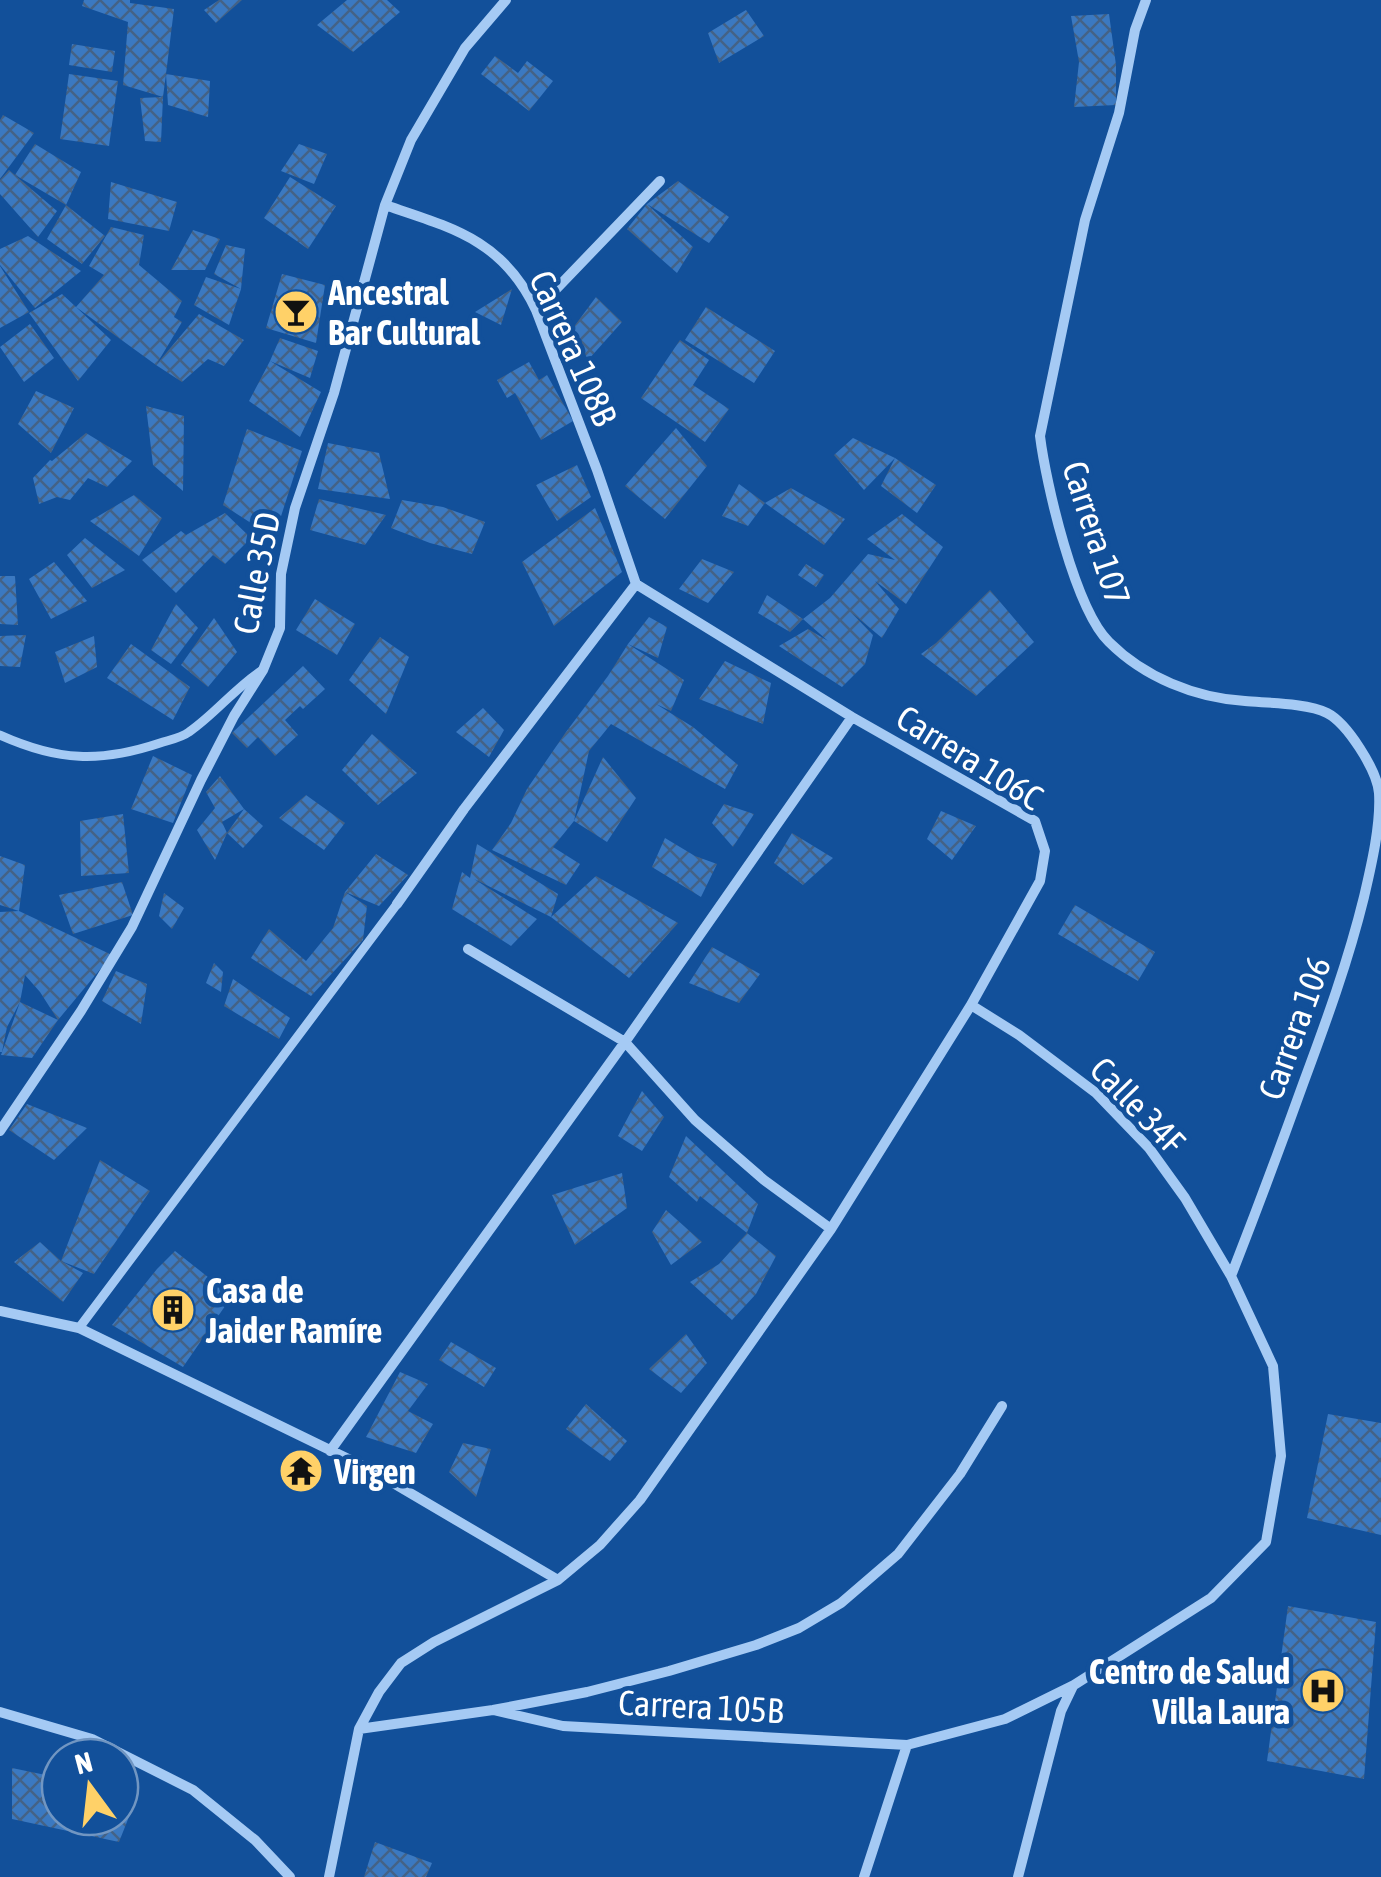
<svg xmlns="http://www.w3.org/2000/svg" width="1381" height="1877" font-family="'Asap Condensed',sans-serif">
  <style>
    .building { fill: url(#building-cross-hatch) }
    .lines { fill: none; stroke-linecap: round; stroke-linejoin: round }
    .pedestrian { stroke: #a5caf4; stroke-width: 9 }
    .minor { stroke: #a5caf4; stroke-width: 10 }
    .labels { text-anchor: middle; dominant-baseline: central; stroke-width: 9; stroke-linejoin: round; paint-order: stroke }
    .poi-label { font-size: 35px; font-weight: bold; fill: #fff; stroke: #12509a; text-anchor: start }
    .street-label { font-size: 35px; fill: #fff; stroke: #12509a }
  </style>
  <defs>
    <pattern id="building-cross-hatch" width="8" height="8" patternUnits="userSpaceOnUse" patternTransform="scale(2.5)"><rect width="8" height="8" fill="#3b79c1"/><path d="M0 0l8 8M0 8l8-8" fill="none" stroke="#446286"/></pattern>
  </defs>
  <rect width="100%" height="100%" fill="#12509a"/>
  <!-- building -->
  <path class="building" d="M84,0H130V3L174,9L166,74L210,81L208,117L168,105L166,74L163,97L123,85L128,22L82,6Z
    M219,0H242L216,23L204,10Z
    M347,0H387L400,12L353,52L317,25Z
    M746,10L764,36L719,63L708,33Z
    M1109,14L1116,65V105L1074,107L1079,62L1071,16Z
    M72,44L115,51L112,72L69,65Z
    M495,56L518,73L527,61L553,81L529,111L481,74Z
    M69,74L118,81L109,146L60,139Z
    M163,97L161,142L145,141L140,98Z
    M3,115L34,133L0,179V120Z
    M35,144L81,172L66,205L15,175Z
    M299,144L327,154L314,184L281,171Z
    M9,170L57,211L38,237L0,194V180Z
    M290,177L336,206L308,249L264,218Z
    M678,181L729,217L709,243L647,204L693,247L677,273L627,229L647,204Z
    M111,182L177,202L169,231L108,219Z
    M66,205L105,236L82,264L47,239Z
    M111,227L144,235L139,265L182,301L174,317L182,322L156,365L76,307L111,340L78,381L29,313L62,294L76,307L104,275L89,266Z
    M193,230L220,239L205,270H171Z
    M28,236L81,271L35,308L0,265V249Z
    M226,245L245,249L241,289L229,325L194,305L206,277L241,289L214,274Z
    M0,266L29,312L0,328Z
    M282,274L325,285L316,343L266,328Z
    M512,289L501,325L475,312Z
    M596,297L622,322L588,360L573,328Z
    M706,307L775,351L754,383L685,340Z
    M199,314L244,340L224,366L208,359L182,382L156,365Z
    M30,324L54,358L24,382L0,347Z
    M280,338L318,351L310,378L270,361Z
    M680,340L709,360L693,385L729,409L705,442L641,398Z
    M270,361L321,392L300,437L249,401Z
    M529,362L539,380L547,375L573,421L541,440L515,393L507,398L497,380Z
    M36,391L74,408L51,453L18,424Z
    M146,406L184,416L183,491L153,465Z
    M676,428L707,466L665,519L625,486Z
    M247,429L302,451L274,538L223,505Z
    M86,433L132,461L107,487L88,478L70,500L57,497L39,504L33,478L50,460L52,461Z
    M853,438L895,458L936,485L917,513L881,486L895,458L864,490L834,455Z
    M328,443L379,453L390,499L318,489Z
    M577,465L591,497L557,521L536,485Z
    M739,484L765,503L748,526L722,516Z
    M791,488L845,519L824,545L765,503Z
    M134,495L162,518L139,556L90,521Z
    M319,499L386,515L365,545L310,530Z
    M402,500L443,507L485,522L472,554L430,543L391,528Z
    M595,508L622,572L554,626L522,562Z
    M225,513L251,538L225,564L213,555L176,593L142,560L181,531L186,535Z
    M902,514L943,547L906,604L875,581L899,609L882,638L852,613L873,635L865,664L842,687L779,646L808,629L828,641L803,619L830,598L868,554L895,560L867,539Z
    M85,538L125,570L92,588L67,555Z
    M702,559L734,572L708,603L679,589Z
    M54,562L87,601L51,619L29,579Z
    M806,564L824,575L816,587L798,575Z
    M0,576H15L18,625L0,624Z
    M990,590L1034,642L976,696L921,654L936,643Z
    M767,595L803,619L790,632L758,613Z
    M315,599L355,624L337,655L296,630Z
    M176,604L198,628L171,664L151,650Z
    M649,617L667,627L658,658L628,644L684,680L671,711L656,704L693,727L738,765L725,789L611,724L589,751L574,821L553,847L580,864L566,885L492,850L511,823L527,789L566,732L608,676L628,644Z
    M214,618L237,652L208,687L181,665Z
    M26,635L20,667L0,666V636Z
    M94,636L97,667L65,683L55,652Z
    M380,637L409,657L386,714L349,680Z
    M131,644L190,687L173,720L107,678Z
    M725,661L771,683L763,724L699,699Z
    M303,666L325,689L303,709L300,706L285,720L298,735L275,756L258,737L247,748L232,733Z
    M483,708L504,730L489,757L456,732Z
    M372,734L417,773L378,805L342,770Z
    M153,756L192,775L173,823L131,809Z
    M603,757L636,798L607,842L574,821Z
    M220,776L244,809L222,822L227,833L244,809L263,826L243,848L227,833L215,860L197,830L215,808L206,792Z
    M306,795L345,823L324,850L279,818Z
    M724,804L754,814L733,847L712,823Z
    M941,811L976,826L952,860L927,839Z
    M123,814L129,873L81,876L80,821Z
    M792,833L833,858L803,885L774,863Z
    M665,838L695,856L717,864L701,897L652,867Z
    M477,844L558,894L551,917L474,879L537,919L511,946L452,909L462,872L470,878Z
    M376,854L408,875L379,906L345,892Z
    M0,856L25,865L19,911L112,955L58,1020L40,992L25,975L20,1002L58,1020L32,1058L1,1055L20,1002L7,1027L2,1052H0V912L19,911L0,905Z
    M596,876L678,923L629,978L551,917Z
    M122,882L133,915L73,934L59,895Z
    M345,892L367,906L363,940L311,996L251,958L269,929L306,961L333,928Z
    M164,893L184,908L172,929L159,916Z
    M1075,905L1155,952L1138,981L1058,934Z
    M712,947L760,974L739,1003L689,983Z
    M214,963L223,972L221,992L206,983Z
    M116,971L147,984L141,1024L102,1001Z
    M233,979L290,1018L279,1039L224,1006Z
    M642,1091L664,1117L642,1151L618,1136Z
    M27,1104L87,1128L54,1160L9,1130Z
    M686,1136L758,1204L747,1233L700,1196L697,1202L669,1177Z
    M100,1160L150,1191L94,1274L61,1261L83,1273L63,1302L14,1262L40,1242L61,1261Z
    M622,1173L627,1208L575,1245L552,1195Z
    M666,1210L702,1242L671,1265L652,1232Z
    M747,1233L776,1256L756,1294L732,1320L690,1282L719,1264Z
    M175,1251L232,1296L183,1367L112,1325L157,1269Z
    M686,1334L707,1363L681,1393L649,1369Z
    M451,1342L496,1368L484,1387L439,1360Z
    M400,1372L428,1384L408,1411L433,1424L416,1453L366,1437Z
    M586,1404L627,1441L610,1461L566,1429Z
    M1328,1414L1381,1423V1535L1307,1518Z
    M463,1443L491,1449L476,1497L449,1472Z
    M1288,1606L1376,1622L1364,1779L1267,1761Z
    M12,1768L60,1778V1817H120V1790L138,1794L119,1842L12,1819Z
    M375,1842L432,1863L426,1877H364Z"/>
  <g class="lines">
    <!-- pedestrian -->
    <path class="pedestrian" d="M0,735C58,761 100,763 160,743C169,740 181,738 189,732C215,714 234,689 261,671
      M79,1328L397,904"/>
    <!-- minor -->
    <path class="minor" d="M1146,0L1135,30L1119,113L1085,220L1040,436C1046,484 1075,609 1109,642C1144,677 1195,698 1245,701C1266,703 1308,703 1327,713C1347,723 1377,770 1379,793C1381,825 1371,867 1364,897C1348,962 1326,1022 1303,1084C1280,1148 1256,1212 1231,1276
      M385,205C453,228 503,240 536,310L597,470L636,584
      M536,310L660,181
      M397,904L464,809L636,584
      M468,949L625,1042L695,1120L764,1180L831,1229
      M0,1131L81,1011L132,927L201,780L234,716L263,670L280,628L281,574L295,508L334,393L385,205L411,140L465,48L506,0
      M0,1311L79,1328L371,1470L558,1580
      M330,1451L625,1042L852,717
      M493,1710L563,1726L907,1745L1005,1719L1074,1685L1211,1598L1266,1542L1281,1456L1273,1366L1231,1276L1185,1198L1149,1148L1096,1093L1019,1035L971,1005
      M0,1712L92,1739L193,1790L255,1840L290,1877
      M359,1729L493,1710L587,1692L669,1671L756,1645L799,1628L841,1603L898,1554L960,1474L1002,1406
      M329,1877L359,1729L379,1692L401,1663L434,1642L558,1580L600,1545L640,1500L831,1229L971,1005L1040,881L1045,851L1035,821L852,717L636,584
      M864,1877L907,1745
      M1018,1877L1061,1711L1073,1686"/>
  </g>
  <!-- icons -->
  <defs>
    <symbol id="bar-disc" viewBox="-11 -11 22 22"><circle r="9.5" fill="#ffd168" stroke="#12509a"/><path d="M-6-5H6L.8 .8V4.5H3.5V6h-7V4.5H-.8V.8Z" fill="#111"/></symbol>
    <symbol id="building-disc" viewBox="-11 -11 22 22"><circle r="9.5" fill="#ffd168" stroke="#12509a"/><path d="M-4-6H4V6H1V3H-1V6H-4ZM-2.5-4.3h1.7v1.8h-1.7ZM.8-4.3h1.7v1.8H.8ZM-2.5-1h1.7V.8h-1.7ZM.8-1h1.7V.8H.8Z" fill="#111"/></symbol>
    <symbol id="temple-disc" viewBox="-11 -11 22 22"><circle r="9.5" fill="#ffd168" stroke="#12509a"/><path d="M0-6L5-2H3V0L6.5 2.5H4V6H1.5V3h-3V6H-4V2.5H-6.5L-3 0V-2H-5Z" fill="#111"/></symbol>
    <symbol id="hospital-disc" viewBox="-11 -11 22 22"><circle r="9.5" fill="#ffd168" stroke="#12509a"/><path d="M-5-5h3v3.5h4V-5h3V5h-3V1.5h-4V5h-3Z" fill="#111"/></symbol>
  </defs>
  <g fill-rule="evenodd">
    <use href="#bar-disc" x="271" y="287" width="50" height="50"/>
    <use href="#building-disc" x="148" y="1285" width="50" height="50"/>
    <use href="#temple-disc" x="276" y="1446" width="50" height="50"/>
    <use href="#hospital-disc" x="1298" y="1666" width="50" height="50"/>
  </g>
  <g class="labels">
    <!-- poi labels -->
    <g class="poi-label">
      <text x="328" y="292">Ancestral<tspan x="328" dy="40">Bar Cultural</tspan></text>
      <text x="206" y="1290">Casa de<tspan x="206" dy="40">Jaider Ramíre</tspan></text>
      <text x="334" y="1471">Virgen</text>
      <text x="1290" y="1671" text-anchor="end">Centro de Salud<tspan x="1290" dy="40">Villa Laura</tspan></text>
    </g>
    <!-- street labels -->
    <g class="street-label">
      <text transform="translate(574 348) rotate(66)">Carrera 108B</text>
      <text transform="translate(1097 533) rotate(72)">Carrera 107</text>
      <text transform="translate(256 573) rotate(-79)">Calle 35D</text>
      <text transform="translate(970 757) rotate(32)">Carrera 106C</text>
      <text transform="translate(1294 1028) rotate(-70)">Carrera 106</text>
      <text transform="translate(1138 1105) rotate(46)">Calle 34F</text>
      <text transform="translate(701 1706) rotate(3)">Carrera 105B</text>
    </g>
  </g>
  <!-- north arrow -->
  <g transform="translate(90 1787) rotate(345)"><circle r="48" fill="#12509a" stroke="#7196c2" stroke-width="2.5"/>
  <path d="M0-8L18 38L0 25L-18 38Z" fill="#ffd168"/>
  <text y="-15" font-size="28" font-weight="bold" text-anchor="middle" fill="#ffffff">N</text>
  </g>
</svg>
